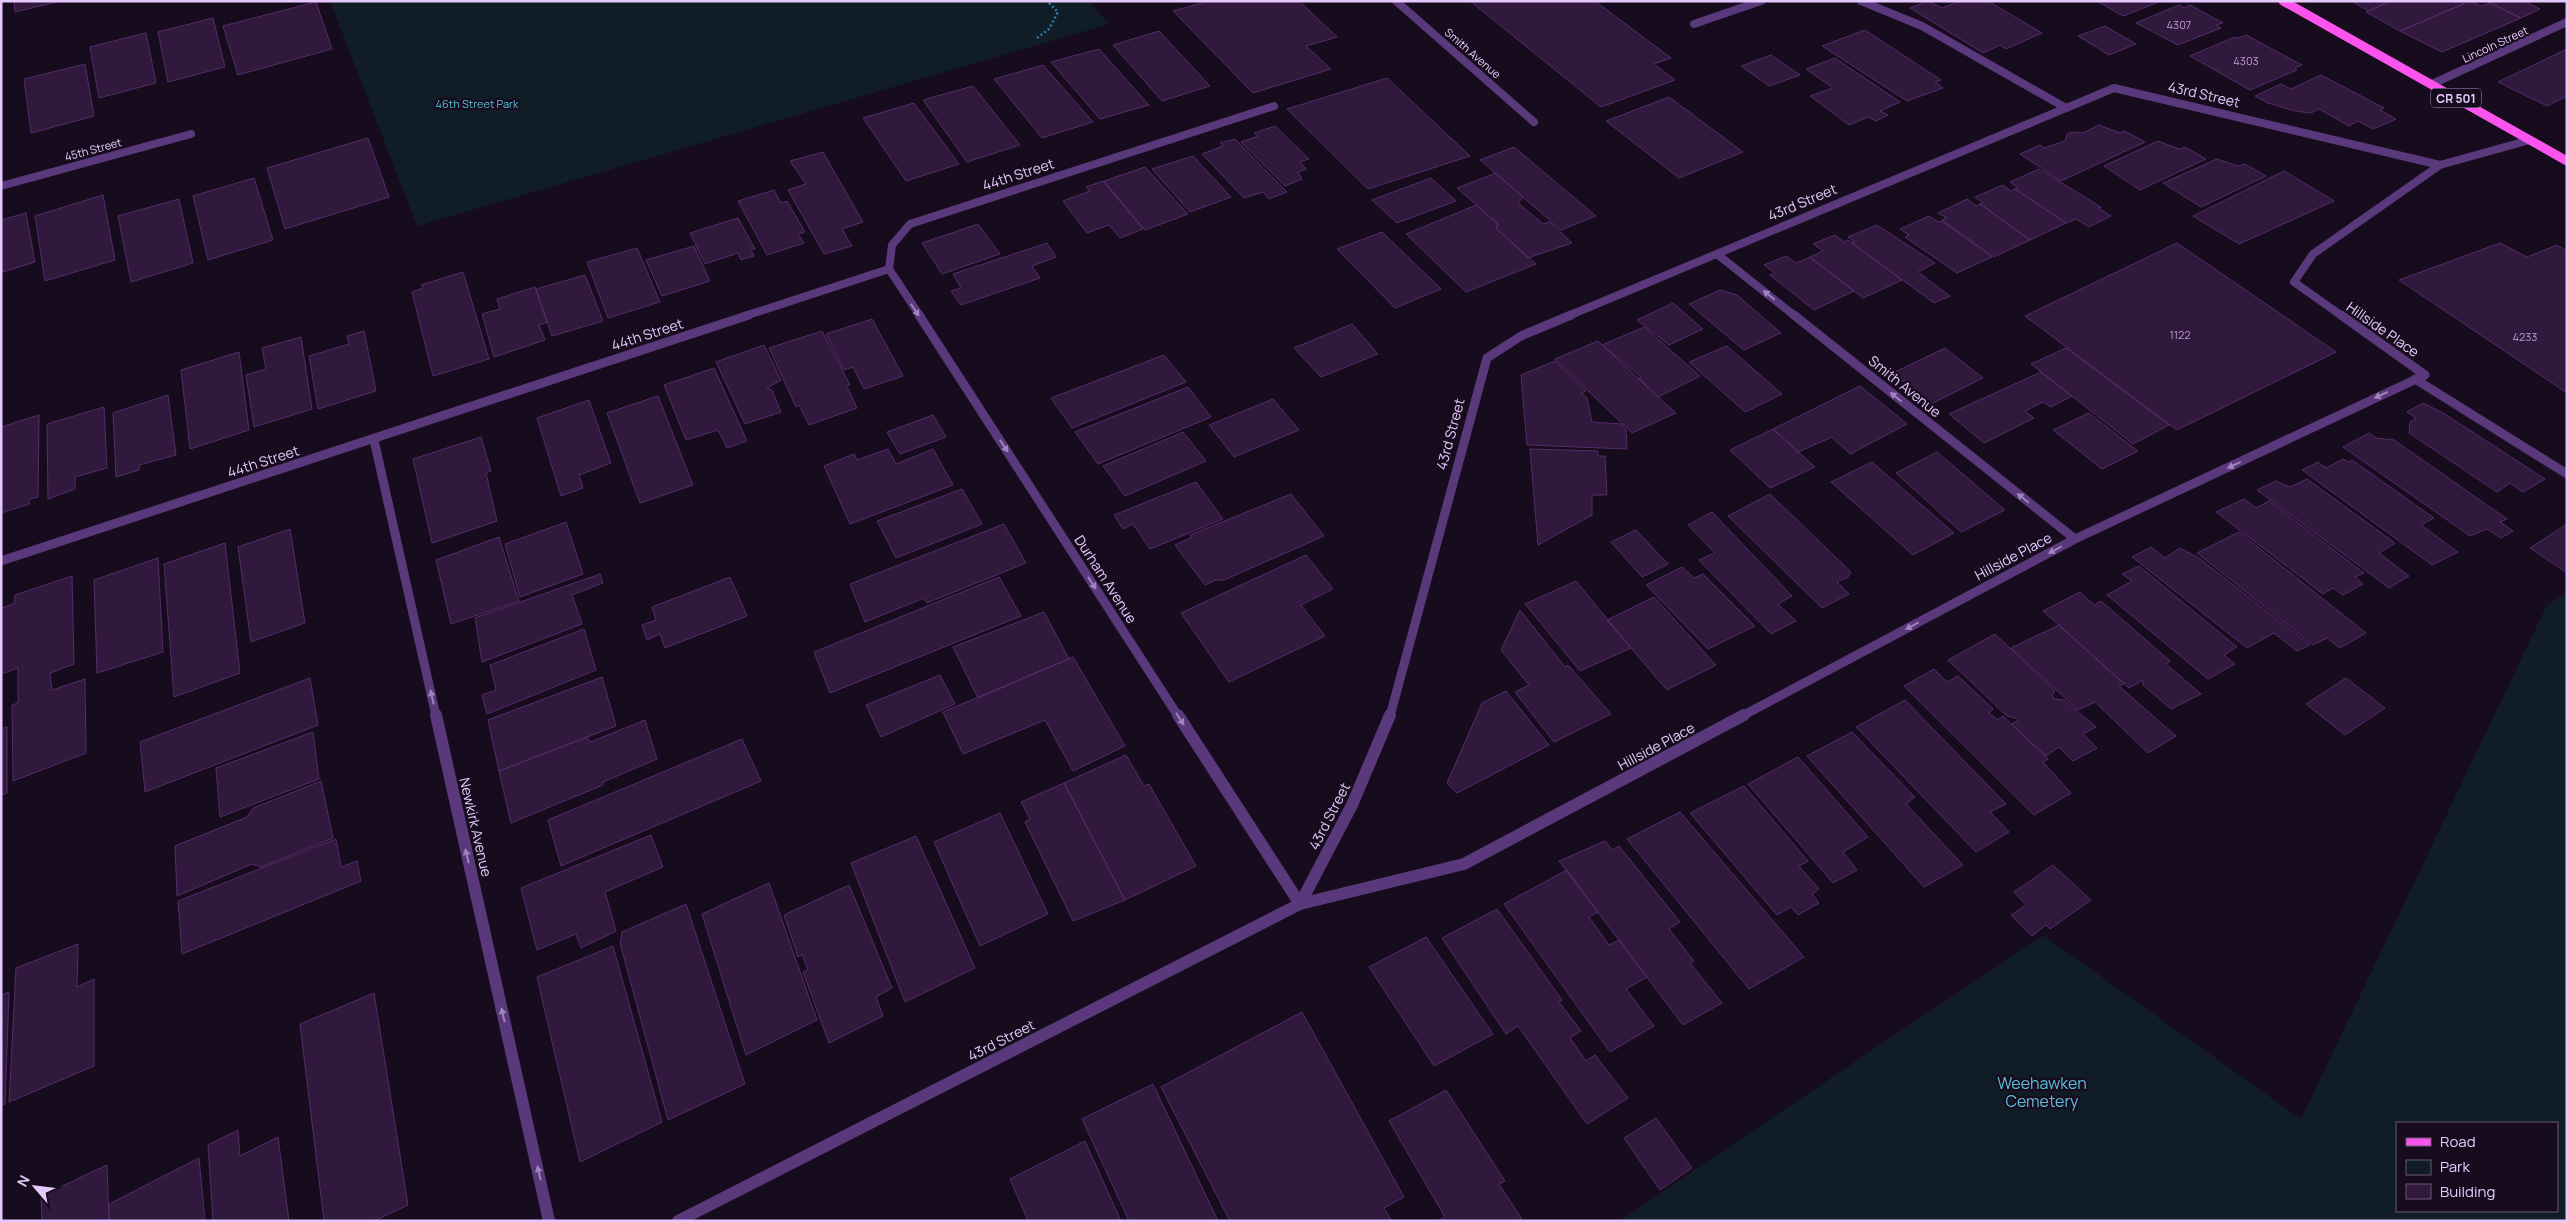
<svg xmlns="http://www.w3.org/2000/svg" width="2568" height="1222" font-family="Manrope,sans-serif">
  <style>
    .green { fill: #101d27; fill-rule: evenodd }
    .building { fill: #31193e; stroke: #542c69 }
    .lines { fill: none; stroke-linecap: round; stroke-linejoin: round }
    .path { stroke: #307bab; stroke-width: 2.5; stroke-dasharray: 2 2.5; stroke-linecap: butt }
    .lane-far1 { stroke: #59397b; stroke-width: 8 }
    .lane { stroke: #59397b; stroke-width: 9 }
    .street-far2 { stroke: #59397b; stroke-width: 8 }
    .street-far1 { stroke: #59397b; stroke-width: 9 }
    .street { stroke: #59397b; stroke-width: 12 }
    .primary { stroke: #fa54ec; stroke-width: 9 }
    .oneway { fill: #a082bc }
    .labels { text-anchor: middle; dominant-baseline: central; stroke-width: 4.5; stroke-linejoin: round; paint-order: stroke }
    .number-label { font-size: 11px; fill: #ba9ecd }
    .far-street-label { font-size: 11px; fill: #e7cafd; stroke: #170c1d }
    .far-park-label { font-size: 11px; fill: #59c0da; stroke: #170c1d }
    .shield { fill: #170c1d; stroke: #a991ba; stroke-width: 1 }
    .shield-label { font-size: 12px; font-weight: bold; fill: #e7cafd }
    .street-label { font-size: 14px; fill: #e7cafd; stroke: #170c1d }
    .near-park-label { font-size: 16px; fill: #59c0da; stroke: #170c1d }
  </style>
  <rect width="100%" height="100%" fill="#170c1d"/>
  <!-- green -->
  <path class="green" d="M330,1H1089L1109,24L417,226Z
    M2567,592V1221H1619L2043,935L2301,1119L2547,605ZM2397,1123H2557V1211H2397Z"/>
  <!-- building -->
  <path class="building" d="M14,1H60L15,12Z
    M1209,1H1299L1337,37L1306,46L1331,69L1253,93L1173,11Z
    M1470,1H1595L1671,58L1654,64L1675,80L1601,107Z
    M1928,1L1942,8L1961,1H1988L2042,33L2006,49L2000,45L1983,53L1910,8Z
    M2097,1H2161L2123,16Z
    M2351,1H2390L2369,11Z
    M2390,1H2458L2464,4L2400,31L2366,12Z
    M2470,1L2481,6L2490,3L2521,18L2442,52L2400,31Z
    M2486,1H2524L2540,9L2521,18Z
    M316,2L332,49L238,75L223,26Z
    M2179,5L2184,8L2190,5L2223,23L2216,25L2221,28L2178,45L2136,23Z
    M213,18L225,67L168,82L158,32Z
    M2105,26L2136,44L2109,55L2078,36Z
    M1865,30L1941,80L1935,82L1943,88L1907,101L1822,46Z
    M1159,31L1210,86L1162,101L1113,45Z
    M146,33L156,83L99,98L90,47Z
    M2246,35L2302,65L2295,68L2297,70L2250,90L2190,56L2235,37L2238,38Z
    M1099,49L1149,105L1100,119L1051,62Z
    M2567,49V96L2547,106L2498,82Z
    M1771,55L1800,75L1769,86L1741,66Z
    M1835,58L1900,102L1880,111L1888,115L1876,121L1868,117L1849,125L1810,96L1833,88L1806,69Z
    M85,64L94,116L31,133L24,79Z
    M1043,65L1093,122L1042,138L994,79Z
    M2321,75L2384,108L2380,110L2396,119L2373,129L2358,121L2349,126L2319,109L2311,113L2295,111L2268,103L2255,96L2281,84L2291,89Z
    M1387,78L1470,156L1368,189L1287,109Z
    M973,86L1020,145L967,162L923,100Z
    M1669,97L1743,152L1679,178L1606,121Z
    M914,103L959,164L906,181L863,118Z
    M2099,125L2120,133L2125,131L2145,142L2061,181L2020,154L2040,145L2044,148L2065,141L2067,134L2073,132L2083,133Z
    M1275,126L1309,159L1300,162L1306,169L1298,172L1302,179L1285,186L1241,142L1258,136L1254,133Z
    M368,138L389,197L285,229L267,168Z
    M1235,139L1287,192L1269,199L1263,192L1244,198L1202,154L1223,146L1220,143Z
    M2158,141L2179,149L2185,147L2206,159L2140,190L2104,166Z
    M1514,147L1596,216L1561,230L1480,160Z
    M823,152L863,222L842,229L852,246L824,254L788,190L806,184L790,161Z
    M1193,156L1231,197L1190,212L1152,169Z
    M2217,159L2238,166L2245,164L2266,176L2201,207L2163,183Z
    M1145,167L1188,214L1145,230L1104,181Z
    M2039,169L2101,207L2098,208L2111,216L2089,227L2076,219L2066,223L2015,189L2018,188L2010,182Z
    M2284,171L2334,201L2239,244L2193,216Z
    M1496,173L1523,197L1518,203L1543,224L1550,222L1572,243L1528,258L1496,228L1498,224L1457,188Z
    M254,178L273,240L208,260L193,196Z
    M1431,178L1456,201L1397,223L1372,200Z
    M1103,181L1143,229L1120,238L1109,225L1087,233L1063,201L1090,191L1086,187Z
    M2003,185L2011,191L2015,189L2066,223L2030,240L1980,204L1983,203L1975,197Z
    M774,190L781,203L787,201L805,232L798,234L804,243L767,255L738,201Z
    M103,195L115,260L45,281L35,216Z
    M179,199L193,263L131,282L118,216Z
    M1967,199L1976,206L1980,204L2030,240L1994,257L1942,220L1947,218L1938,213Z
    M1476,205L1498,224L1496,228L1536,264L1466,292L1406,234Z
    M26,213L35,262L3,272L1,266V220Z
    M1929,216L1938,222L1942,221L1992,257L1957,273L1905,237L1909,235L1900,229Z
    M738,218L755,249L751,250L754,256L741,260L738,253L705,264L690,233Z
    M978,224L1000,254L942,274L922,243Z
    M1877,225L1935,263L1918,272L1950,296L1934,303L1852,243L1855,242L1848,237Z
    M1382,232L1441,289L1395,308L1337,249Z
    M1835,235L1844,242L1848,240L1902,280L1863,298L1810,257L1823,251L1813,244Z
    M1047,243L1056,257L1032,266L1040,278L961,305L951,291L961,288L953,274Z
    M2177,243L2336,352L2177,430L2025,316Z
    M2500,243L2527,257L2557,245L2567,251V393L2399,280Z
    M694,246L710,281L662,296L646,260Z
    M637,248L660,302L608,318L587,262Z
    M1786,256L1796,263L1810,257L1854,291L1814,310L1770,275L1775,273L1764,265Z
    M463,272L489,359L433,376L412,292L423,288L421,285Z
    M585,275L603,321L552,336L536,289Z
    M535,287L547,322L539,325L545,340L494,357L482,314L500,309L497,299Z
    M1720,290L1737,295L1781,333L1744,350L1689,304Z
    M1673,303L1703,329L1669,345L1637,320Z
    M872,319L903,376L864,389L853,367L844,370L826,334Z
    M1352,324L1378,354L1321,377L1294,348Z
    M1644,327L1700,376L1658,397L1639,378L1641,377L1602,345Z
    M364,331L376,391L318,409L309,356L349,344L347,336Z
    M822,331L850,385L847,386L857,408L809,425L799,405L796,407L769,348Z
    M301,337L312,409L254,427L246,375L266,369L262,348Z
    M1598,341L1658,397L1676,413L1632,433L1555,359Z
    M764,345L781,380L767,388L772,390L781,412L745,424L716,362Z
    M1727,346L1782,394L1745,412L1689,362Z
    M1945,348L1983,378L1931,404L1893,373Z
    M2066,348L2169,425L2133,444L2031,364Z
    M239,352L249,430L190,449L181,370Z
    M1164,355L1186,382L1072,428L1051,398Z
    M1555,361L1586,391L1581,393L1587,398L1592,422L1621,424L1626,430L1627,449L1527,445L1521,375Z
    M714,368L747,441L727,448L718,430L686,440L664,385Z
    M2041,372L2072,396L2051,407L2043,402L2025,411L2034,418L1984,443L1949,414Z
    M1860,386L1907,424L1850,454L1832,437L1798,452L1773,429Z
    M1188,387L1211,417L1098,464L1075,432Z
    M168,395L176,455L139,465V470L116,477L113,413Z
    M658,396L693,485L640,503L607,413Z
    M1273,399L1299,430L1234,457L1209,425Z
    M589,400L611,463L579,475L583,488L561,496L537,418Z
    M2423,403L2443,413L2545,479L2523,492L2510,483L2497,492L2409,433L2410,422L2416,418L2407,412Z
    M104,407L107,468L75,477V489L48,499L47,424Z
    M2089,413L2138,451L2102,469L2053,430Z
    M39,415L38,497L30,499L29,504L1,513V427Z
    M933,415L946,437L900,454L887,432Z
    M1773,429L1815,467L1770,488L1730,450Z
    M1183,432L1206,461L1125,496L1103,466Z
    M2369,433L2376,438L2394,440L2507,519L2500,522L2513,531L2501,538L2487,529L2470,536L2343,447Z
    M481,437L491,471L486,473L497,521L432,543L413,459Z
    M888,449L896,464L933,449L953,485L850,524L824,466L854,454L857,460Z
    M1530,449L1598,451V456H1605L1607,495H1592V515L1538,545Z
    M1937,452L2005,510L1961,532L1896,473Z
    M2343,459L2349,462L2352,460L2434,518L2421,525L2458,552L2432,565L2302,470L2318,462L2326,468Z
    M1872,462L1954,533L1913,555L1831,482Z
    M2307,479L2395,543L2379,553L2409,576L2389,588L2257,490L2276,481L2290,487Z
    M1196,482L1223,519L1150,549L1133,524L1123,529L1114,515Z
    M962,489L982,524L896,558L877,521Z
    M1291,494L1324,536L1224,580H1216L1205,585L1175,545L1192,537L1190,535Z
    M1770,494L1851,572L1848,577L1837,582L1849,594L1822,608L1728,516Z
    M2244,499L2256,508L2269,501L2364,573L2355,577L2363,584L2343,595L2333,588L2323,594L2216,512Z
    M1712,512L1792,596L1778,604L1796,621L1771,634L1699,560L1715,553L1688,525Z
    M566,522L583,574L520,597L505,544Z
    M1004,524L1026,563L927,603L924,598L865,622L850,584Z
    M2567,524V573L2530,548Z
    M290,529L305,623L251,642L238,547Z
    M1636,530L1668,564L1642,577L1611,542Z
    M2239,532L2366,633L2340,648L2327,638L2313,645L2197,553Z
    M499,537L519,601L451,624L436,560Z
    M225,543L240,673L174,697L164,564Z
    M2151,547L2165,558L2180,548L2199,558L2310,645L2297,651L2274,633L2247,648L2132,557Z
    M1306,555L1333,589L1301,605L1325,636L1229,682L1181,613Z
    M158,558L163,652L97,673L94,580Z
    M2139,566L2237,647L2224,655L2235,664L2208,679L2107,595L2132,581L2122,574Z
    M1682,567L1694,578L1703,574L1755,626L1708,649L1646,585Z
    M600,574L603,583L572,595L582,624L482,662L475,618Z
    M72,576L74,664L50,673L52,690L85,679L86,753L13,781L12,705L18,703V668L1,674V608L14,604L15,595Z
    M730,577L747,616L665,648L660,634L647,640L642,625L656,620L652,607Z
    M999,577L1021,616L830,693L814,652Z
    M1576,581L1631,648L1580,671L1525,604Z
    M2080,592L2094,605L2101,601L2170,661L2166,664L2201,694L2171,709L2143,685V680L2129,688L2043,611Z
    M1654,597L1716,665L1667,690L1607,620Z
    M1520,610L1565,667L1568,665L1611,714L1554,742L1515,692L1529,685L1501,650Z
    M1044,612L1069,659L978,698L953,647Z
    M2059,625L2124,684L2119,686L2176,736L2148,753L2095,702L2078,710L2011,648Z
    M584,629L596,670L487,714L482,695L496,690L490,665Z
    M1995,634L2055,691L2052,695L2054,699L2064,700L2096,727L2083,734L2097,748L2073,761L2059,747L2046,756L2011,724L2018,721L2015,718L2007,716L1948,660Z
    M1073,657L1125,746L1073,771L1045,720L963,754L943,712Z
    M1934,669L1947,682L1958,676L1993,709L1989,713L1998,720L2003,716L2048,759L2043,762L2071,793L2034,815L1904,686Z
    M940,675L955,704L881,737L866,705Z
    M602,677L616,726L499,771L488,720Z
    M310,678L318,725L145,792L140,742Z
    M2346,678L2385,708L2345,735L2306,704Z
    M1506,691L1549,745L1457,793L1447,783L1482,703Z
    M1905,700L2006,804L1990,812L2009,832L1976,852L1856,727Z
    M645,720L657,759L603,782V785L511,823L499,771L587,737L590,742Z
    M7,727V793L1,795V729Z
    M313,732L319,779L220,817L216,768Z
    M1852,732L1915,797L1906,804L1963,865L1924,887L1807,756Z
    M742,739L761,781L561,866L548,820Z
    M1126,755L1144,786L1149,784L1196,866L1125,900L1064,783Z
    M1798,757L1868,837L1843,852L1857,870L1833,883L1748,784Z
    M321,781L333,838L261,867L252,864L177,896L175,846L247,817L253,808Z
    M1064,783L1125,900L1073,921L1025,822L1030,819L1021,802Z
    M1744,786L1808,861L1799,866L1819,889L1812,894L1819,903L1798,915L1791,907L1777,915L1690,813Z
    M1680,812L1804,957L1749,989L1627,839Z
    M1000,813L1048,914L980,946L934,842Z
    M651,835L663,867L605,892L616,931L581,948L576,934L537,950L521,888Z
    M916,836L975,968L905,1002L851,863Z
    M336,839L341,867L357,861L361,881L182,954L178,901Z
    M1605,841L1612,850L1619,846L1680,922L1669,929L1694,961L1690,963L1722,1003L1683,1025L1559,861Z
    M2053,865L2091,900L2050,929L2046,925L2032,936L2011,915L2026,905L2014,892Z
    M1567,870L1598,912L1589,917L1609,945L1619,940L1647,977L1626,989L1654,1026L1610,1052L1504,904Z
    M769,883L817,1020L746,1055L702,914Z
    M849,885L892,988L876,997L883,1016L829,1043L803,972L808,970L802,954L798,957L784,915Z
    M686,904L745,1084L668,1120L620,943L622,932Z
    M1497,909L1562,1000L1559,1002L1581,1031L1570,1038L1586,1061L1595,1055L1628,1098L1587,1124L1518,1026L1506,1034L1442,938Z
    M1426,937L1493,1034L1434,1066L1369,967Z
    M78,944L77,987L94,979V1066L9,1102L16,968Z
    M613,946L662,1122L580,1162L537,977Z
    M9,992L5,1104L1,1106V995Z
    M374,993L408,1205L374,1221H324L300,1024Z
    M1302,1012L1404,1197L1384,1208L1392,1221H1230L1161,1087Z
    M1153,1084L1218,1221H1129L1082,1119Z
    M1446,1090L1505,1181L1499,1184L1523,1221H1438L1445,1217L1389,1121Z
    M1656,1118L1692,1168L1660,1190L1624,1138Z
    M238,1130L240,1156L278,1137L289,1221H213L208,1145Z
    M1085,1141L1121,1221H1028L1010,1179Z
    M199,1158L205,1221H109V1204Z
    M107,1165L109,1221H42L41,1196Z"/>
  <g class="lines">
    <!-- path -->
    <path class="path" d="M1037,38L1049,29L1058,12L1047,1"/>
    <!-- lane-far1 -->
    <path class="lane-far1" d="M1861,1L1922,26L2066,108
      M1694,24L1761,1"/>
    <!-- lane -->
    <path class="lane" d="M2415,379L2567,474"/>
    <!-- street-far2 -->
    <path class="street-far2" d="M1396,1L1534,122
      M2432,84L2567,22
      M1,186L191,134
      M1717,254L1795,316
      M889,269L920,316
      M889,269L892,245L910,224L1274,106
      M745,316L889,269
      M1568,316L2114,88L2440,165L2530,140
      M2342,316L2294,282L2313,254L2440,165"/>
    <!-- street-far1 -->
    <path class="street-far1" d="M919,315L1178,716
      M1794,315L2075,539
      M2341,315L2425,375
      M374,440L436,716
      M1,561L749,315
      M1390,716L1487,358L1521,336L1571,315
      M1742,716L2075,539L2425,375"/>
    <!-- street -->
    <path class="street" d="M436,715L549,1221
      M1178,715L1300,904
      M1300,904L1352,805L1390,715
      M678,1221L1300,904L1464,864L1744,715"/>
    <!-- primary -->
    <path class="primary" d="M2283,1L2567,161"/>
  </g>
  <!-- one-way arrows -->
  <defs><path id="oneway-solid" d="M-6-.8H1V-3.2L6.5 0L1 3.2V.8H-6Z" transform="scale(1.25)"/></defs>
  <g class="oneway">
    <use href="#oneway-solid" transform="translate(1769 295) rotate(-141)"/>
    <use href="#oneway-solid" transform="translate(915 310) rotate(57)"/>
    <use href="#oneway-solid" transform="translate(2381 395) rotate(155)"/>
    <use href="#oneway-solid" transform="translate(1896 397) rotate(-141)"/>
    <use href="#oneway-solid" transform="translate(1004 446) rotate(57)"/>
    <use href="#oneway-solid" transform="translate(2234 465) rotate(155)"/>
    <use href="#oneway-solid" transform="translate(2023 498) rotate(-141)"/>
    <use href="#oneway-solid" transform="translate(2055 550) rotate(152)"/>
    <use href="#oneway-solid" transform="translate(1092 583) rotate(57)"/>
    <use href="#oneway-solid" transform="translate(1912 626) rotate(152)"/>
    <use href="#oneway-solid" transform="translate(432 697) rotate(-103)"/>
    <use href="#oneway-solid" transform="translate(1180 719) rotate(57)"/>
    <use href="#oneway-solid" transform="translate(467 856) rotate(-103)"/>
    <use href="#oneway-solid" transform="translate(503 1015) rotate(-103)"/>
    <use href="#oneway-solid" transform="translate(539 1173) rotate(-103)"/>
  </g>
  <g class="labels">
    <!-- number labels -->
    <g class="number-label">
      <text x="2179" y="24">4307</text>
      <text x="2246" y="60">4303</text>
      <text x="2180" y="334">1122</text>
      <text x="2525" y="336">4233</text>
    </g>
    <!-- far-street labels -->
    <g class="far-street-label">
      <text transform="translate(2495 44) rotate(-25)">Lincoln Street</text>
      <text transform="translate(1473 53) rotate(41)">Smith Avenue</text>
      <text transform="translate(93 149) rotate(-15)">45th Street</text>
    </g>
    <!-- far-park labels -->
    <g class="far-park-label">
      <text x="477" y="103">46th Street Park</text>
    </g>
    <!-- shield labels -->
    <rect class="shield" x="2431" y="88.5" width="50" height="19" rx="4"/>
    <g class="shield-label">
      <text x="2456" y="98">CR 501</text>
    </g>
    <!-- street labels -->
    <g class="street-label">
      <text transform="translate(2204 94) rotate(13)">43rd Street</text>
      <text transform="translate(1018 174) rotate(-18)">44th Street</text>
      <text transform="translate(1802 202) rotate(-23)">43rd Street</text>
      <text transform="translate(2383 329) rotate(35)">Hillside Place</text>
      <text transform="translate(647 334) rotate(-18)">44th Street</text>
      <text transform="translate(1905 386) rotate(39)">Smith Avenue</text>
      <text transform="translate(1450 434) rotate(-75)">43rd Street</text>
      <text transform="translate(263 461) rotate(-18)">44th Street</text>
      <text transform="translate(2013 556) rotate(-28)">Hillside Place</text>
      <text transform="translate(1106 579) rotate(57)">Durham Avenue</text>
      <text transform="translate(1656 746) rotate(-28)">Hillside Place</text>
      <text transform="translate(1329 816) rotate(-63)">43rd Street</text>
      <text transform="translate(476 827) rotate(77)">Newkirk Avenue</text>
      <text transform="translate(1001 1040) rotate(-27)">43rd Street</text>
    </g>
    <!-- near-park labels -->
    <g class="near-park-label">
      <text x="2042" y="1083">Weehawken<tspan x="2042" dy="18">Cemetery</tspan></text>
    </g>
  </g>
  <!-- border -->
  <rect width="2568" height="1222" fill="none" stroke="#e7cafd" stroke-width="5"/>
  <!-- legend -->
  <rect x="2396" y="1122" width="162" height="90" fill="#170c1d" stroke="#6a5877"/>
  <rect x="2406" y="1138" width="25" height="8" fill="#fa54ec" stroke="#6a5877"/>
  <text x="2440" y="1147" font-size="15" fill="#e7cafd">Road</text>
  <rect x="2406" y="1160" width="25" height="15" fill="#101d27" stroke="#6a5877"/>
  <text x="2440" y="1172" font-size="15" fill="#e7cafd">Park</text>
  <rect x="2406" y="1184" width="25" height="15" fill="#31193e" stroke="#6a5877"/>
  <text x="2440" y="1197" font-size="15" fill="#e7cafd">Building</text>
  <!-- north arrow -->
  <g transform="translate(35 1187) rotate(298)" stroke="#170c1d" stroke-width="4" paint-order="stroke">
  <path d="M0-4L9 19L0 12L-9 19Z" fill="#e7cafd"/>
  <text y="-8" font-size="14" font-weight="bold" text-anchor="middle" fill="#e7cafd">N</text>
  </g>
</svg>
